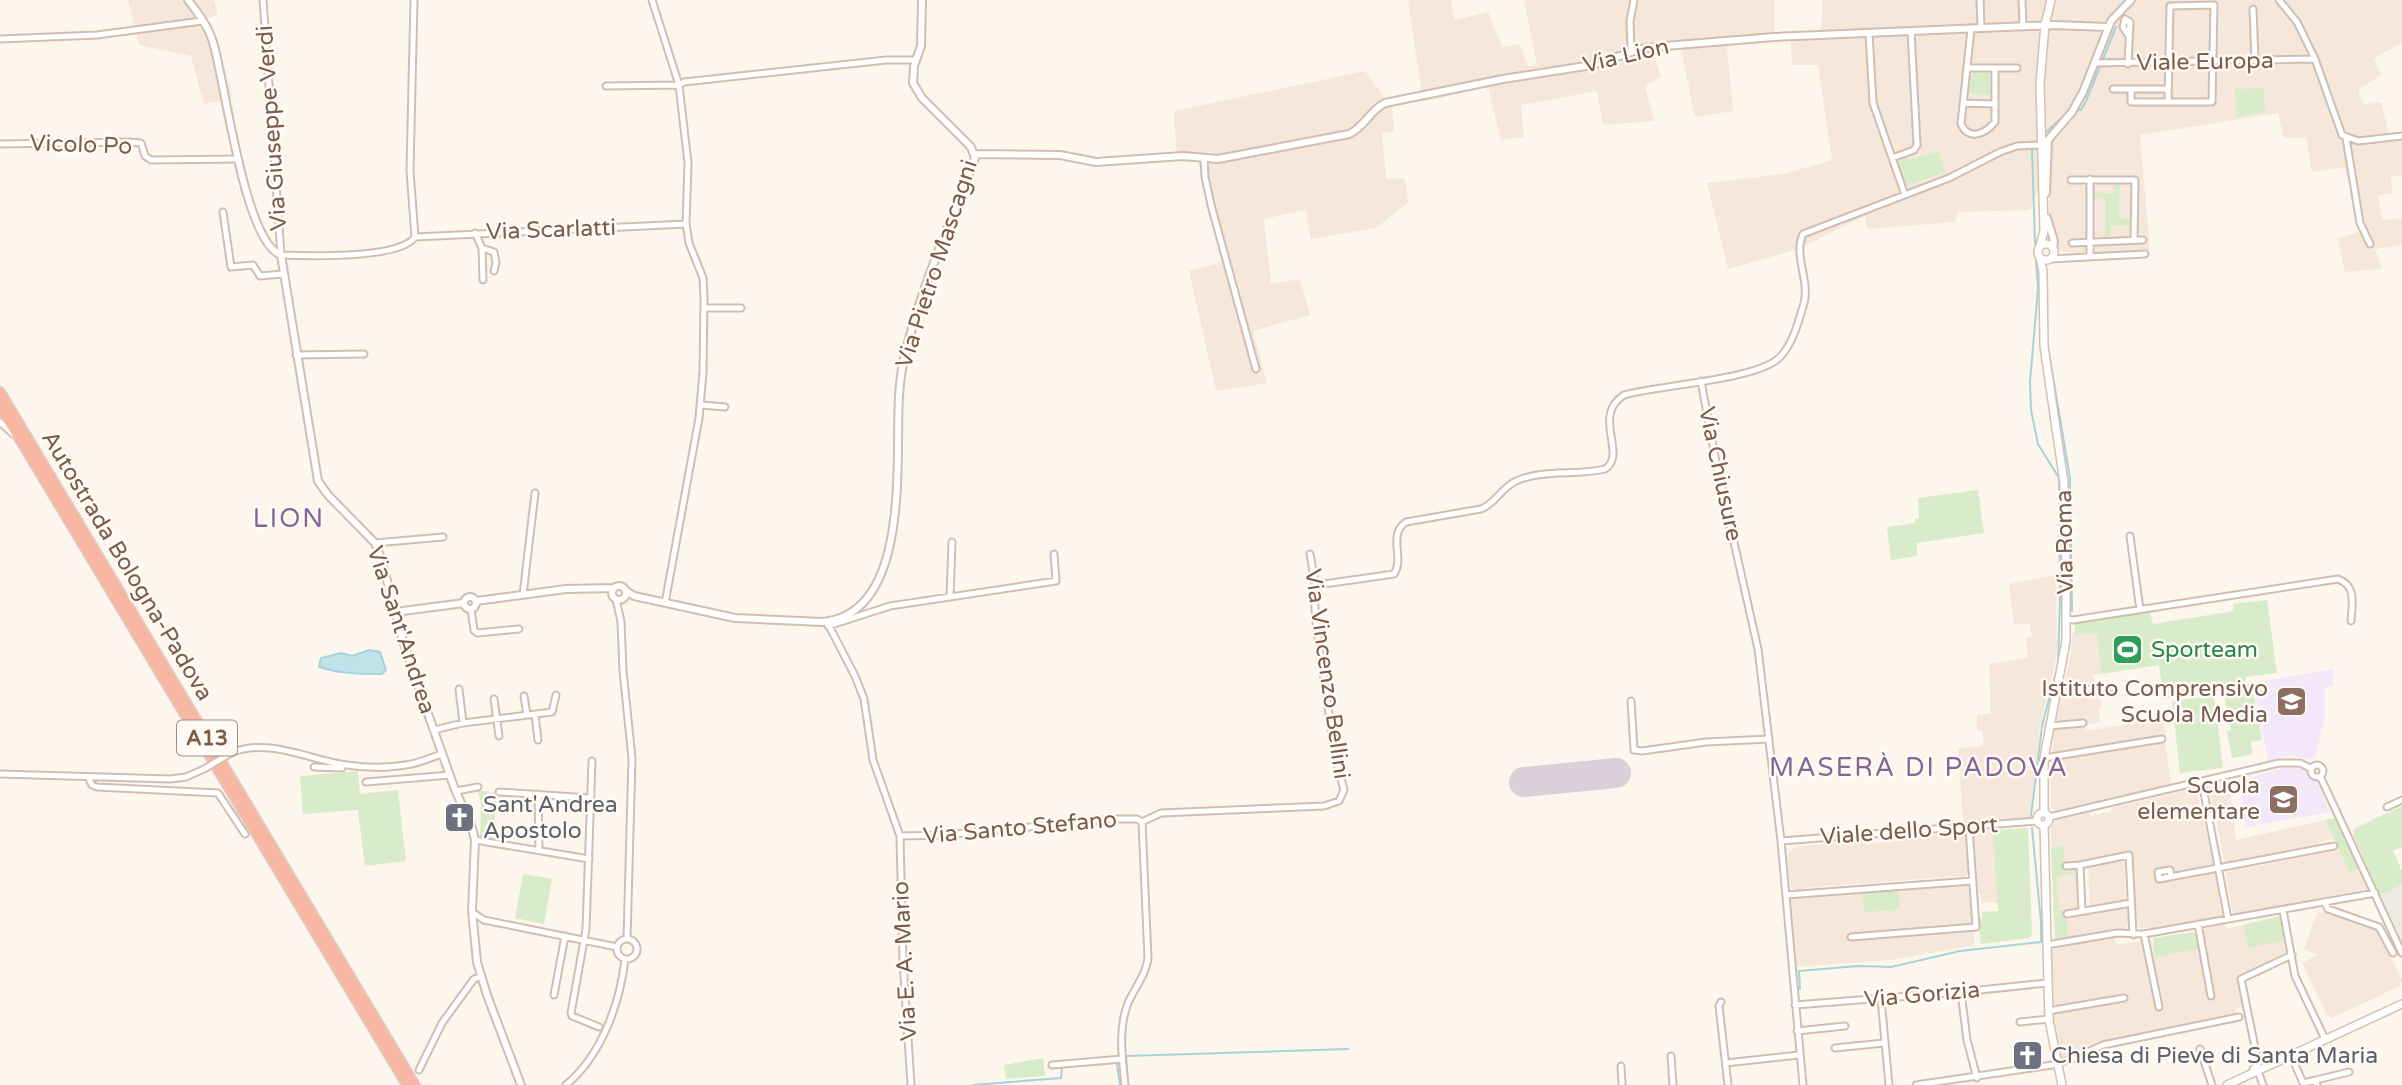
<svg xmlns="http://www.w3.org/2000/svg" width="2402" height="1085" font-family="'Varela Round',sans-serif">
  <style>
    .residential { fill: #f5e8da }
    .industrial { fill: #efe9e4 }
    .education { fill: #f3e8fa }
    .green { fill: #d8ecc9 }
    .water { fill: #bfe3e8; stroke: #a5d3da; stroke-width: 2 }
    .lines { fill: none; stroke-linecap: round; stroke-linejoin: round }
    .stream { stroke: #a5d3da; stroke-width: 2 }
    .runway { stroke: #dbcfda; stroke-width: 30 }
    .minor-casing { stroke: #d1beb0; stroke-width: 9 }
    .tertiary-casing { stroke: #d1beb0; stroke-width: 10 }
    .secondary-casing { stroke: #d6c0b0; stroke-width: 10 }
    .motorway-casing { stroke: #dad1cd; stroke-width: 12 }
    .minor { stroke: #fff; stroke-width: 5 }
    .tertiary { stroke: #fff; stroke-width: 6 }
    .secondary { stroke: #fff; stroke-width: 7 }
    .motorway { stroke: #f7b7a3; stroke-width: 9 }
    .minor-bridge-casing { stroke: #d1beb0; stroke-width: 9; stroke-linecap: butt }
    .minor-bridge { stroke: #fff; stroke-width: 5 }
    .labels { text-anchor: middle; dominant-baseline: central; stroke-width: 5; stroke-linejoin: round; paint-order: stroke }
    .shield { fill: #fffaf3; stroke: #a28b7f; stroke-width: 2 }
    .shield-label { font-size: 21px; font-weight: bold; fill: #7a5c4d }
    .street-label { font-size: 23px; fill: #7a5c4d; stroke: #fffaf3 }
    .leisure-label { font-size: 23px; fill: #27864d; stroke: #fffaf3; text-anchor: start }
    .education-label { font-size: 23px; fill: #785e54; stroke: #fffaf3; text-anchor: end }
    .worship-label { font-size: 23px; fill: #5b616d; stroke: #fffaf3; text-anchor: start }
    .quarter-label { font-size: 26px; letter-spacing: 2px; fill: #846695; stroke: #fffaf3 }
  </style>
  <rect width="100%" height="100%" fill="#fdf6ec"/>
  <!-- residential -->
  <path class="residential" d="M128,0H214L218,15L208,18L233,98L204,104L191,56L139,45Z
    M1408,0H1451L1454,20L1488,12L1502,47L1520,44L1528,67L1537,65L1524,0H1774L1775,41L1727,46L1733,111L1695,117L1681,48L1653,51L1661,77L1645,86L1654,121L1603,125L1597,91L1521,105L1524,137L1501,140L1488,87L1423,102Z
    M1823,0H2402V43L2374,58L2381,75L2358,90L2363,105L2381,102L2389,134L2402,133V175L2391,177L2392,193L2378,195L2382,220L2402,218V245L2375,249L2382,269L2345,272L2338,238L2359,232L2345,167L2312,172L2306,137L2284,138L2278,113L2140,135L2150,251L2072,253L2060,251L2050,226L2048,165L2030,210L1958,212L1955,222L1867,229L1865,216L1795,250L1728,269L1707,183L1784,174L1832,160L1818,65H1792L1790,32H1821Z
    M1365,71L1392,107L1394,131L1382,133L1386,179L1404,178L1409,202L1376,228L1311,239L1305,210L1264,219L1271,284L1300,279L1310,315L1253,331L1267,383L1216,391L1189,271L1222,262L1198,162L1177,161L1174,111Z
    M2056,575L2057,654L2040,728L2030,818L2008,821L2005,819L1963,822L1958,748L1983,746V731L1977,730V715L1991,713L1989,664L2028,658L2026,638L2032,636L2030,624H2014L2009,584Z
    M2075,631V635L2098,634L2101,674L2093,675L2103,708L2099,709L2100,722L2085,725V731L2163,719L2166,736L2052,754L2054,728L2070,659L2073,632Z
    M2165,742L2171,785L2066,808L2055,810L2051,808L2050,761Z
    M2229,781L2236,840L2325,820L2334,839L2318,842V847L2225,863L2209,787L2211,784Z
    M2196,788L2213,859L2222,916L2143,929L2139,927L2135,921L2133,852L2065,865L2064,845L2051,848V825L2057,820L2089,813L2090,816L2112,811V808Z
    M1994,830L2000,902L1982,903L1981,894H1976L1972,836L1975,832Z
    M1962,833L1966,835V842L1968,872L1965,877L1958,878V876L1804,888V890L1795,891L1791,887L1787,856L1794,847L1863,840L1864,844L1896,841V838Z
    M2340,850L2350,872L2360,869L2367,889L2236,914L2232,911L2226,872Z
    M2124,860L2126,901L2090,908L2088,867Z
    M2077,873L2079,908L2059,911L2057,877Z
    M1966,884L1968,886L1975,945L1891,960L1794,967L1790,901L1795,897Z
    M2128,908L2129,923L2126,929L2068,939L2067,919Z
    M2327,911L2378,929L2402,980L2400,986L2332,1018L2326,1014L2302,963L2318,955L2304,949L2317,913Z
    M2225,924L2226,929L2243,925L2248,947L2285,939L2288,949L2279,959L2239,979L2243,1007L2236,1008V1014L2105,1042L2061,1060L2052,1013V950L2054,948L2114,937L2116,945L2151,939L2155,958L2198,949L2196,934L2203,933L2206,928Z"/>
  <!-- industrial -->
  <path class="industrial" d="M2402,885V942L2380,895Z"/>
  <!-- education -->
  <path class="education" d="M2334,669L2333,686L2325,687V717L2315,757L2310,760L2291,755L2268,761L2253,683Z
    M2289,766L2306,769L2316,779L2330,812L2246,827L2240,803H2243L2241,795L2251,792L2245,779Z"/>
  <!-- green -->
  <path class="green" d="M1975,72L1990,73L1991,95L1968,94L1970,76Z
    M2264,88L2265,112L2237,117L2235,89Z
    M1939,151L1946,174L1942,173L1909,185C1903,181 1896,168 1899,159L1906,157L1908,160Z
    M2114,181H2120L2119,218L2134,219L2133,225H2111L2110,238H2105V198H2091V193H2114Z
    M1978,490L1984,533L1917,543V556L1891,560L1887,527L1915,523V519L1919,518L1918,498Z
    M2267,600L2277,673L2245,677L2246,686L2252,685L2262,740L2250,742L2253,754L2232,758L2227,731L2231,730L2223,690L2216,691L2215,687L2174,693V697L2164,699L2159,665L2101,674L2097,634L2075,635V623L2150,612L2153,624L2234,611L2233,604Z
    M2214,696L2223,768L2180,773L2172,701Z
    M358,771L360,794L398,790L406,861L365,866L358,810L303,814L300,776Z
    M478,790L497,793L493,838L480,837L481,804Z
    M2402,806V847L2393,851L2402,871V885L2380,895L2353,835L2354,829Z
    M2337,818L2360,869L2350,872L2325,820Z
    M2028,828L2032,934L2029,938L1981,944L1978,919L1982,918V912L1998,911L1993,830Z
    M2064,845L2065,871L2077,869V873L2057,877L2059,911L2079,908V911L2067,914L2068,939L2055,941L2051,848Z
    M523,874L552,879L544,924L515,918Z
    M1898,889L1900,910L1864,912L1862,892Z
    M2280,916L2284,940L2248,948L2243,925Z
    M2193,932L2196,934L2198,949L2154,958L2153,938Z
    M1043,1058L1045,1076L1006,1079L1004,1065Z"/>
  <!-- water -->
  <path class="water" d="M369,650L380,652L386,670L382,674C360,674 342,674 319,667L321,658L341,653L352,656Z"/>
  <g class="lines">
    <!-- stream -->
    <path class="stream" d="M2075,110H2081L2086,101L2116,27
      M2045,133L2069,111
      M2032,148L2035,244
      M2036,261L2038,288L2030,382L2031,410L2038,444L2059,478L2060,597L2058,667
      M2048,347L2070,478L2072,611
      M2031,816L2042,726L2056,673
      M1800,989L1799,971L1858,966L1891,967L1960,951L2041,942V922L2032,828
      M1113,1062L1117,1064L1120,1085
      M973,1085L1061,1078L1062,1066
      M1128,1085L1126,1056L1348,1049"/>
    <!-- runway -->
    <path class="runway" d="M1524,782L1616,773"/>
    <defs>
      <path id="minor" d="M263,0L281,255C308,256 400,259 415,237L410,171L414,0
        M652,0L679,85L688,163L686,224L689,243L703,278L704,298L703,372L699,418L665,603
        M1980,0L1981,28
        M2022,0L2023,27
        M2279,0L2297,22L2315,59L2342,135L2358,141L2402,136
        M2253,9L2255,61
        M2125,19L2130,22L2128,64
        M2125,19L2123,27L2129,36
        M1971,29L1961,124C1969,141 1985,134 1995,122V68
        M1869,33L1873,103L1905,195
        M0,39L97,35L202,21
        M1631,52L1630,21L1634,0
        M2095,63L2315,59
        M1967,68H2017
        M606,86L679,85L684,82L886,60H916
        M2113,89H2168
        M2131,89V102H2212L2214,5L2170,6L2168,102
        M1963,103L1995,104
        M2346,138L2360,223L2370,244
        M0,144L130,142L141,143L145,156L151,160L238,159
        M1204,158L1205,177L1211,205L1256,369
        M1892,158L1914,150L1917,145L1911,31
        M2090,179V257
        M2071,180H2135L2134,240
        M223,212L231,267L253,265L260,276L283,274
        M475,233L482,248L483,280
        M415,237L686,224
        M2072,243L2143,240
        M482,248L494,252L496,263L494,271
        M2050,259L2145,254
        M704,308H741
        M296,355L364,354
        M1701,381L1717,467L1758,649L1781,841L1803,1085
        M701,405L725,407
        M0,422L13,434
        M2130,536L2140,610
        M375,543L443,537
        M1316,588L1324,584L1394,574C1405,558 1387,535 1406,522L1481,509C1496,503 1501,488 1516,481C1543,469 1576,476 1605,469C1628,454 1591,416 1624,395C1659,385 1758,380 1780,357C1793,344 1799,320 1804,303C1810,280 1793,255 1803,234L1949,178L2000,152L2017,146L2041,145
        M523,595L535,493
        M950,597L952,542
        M616,599L621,622L623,671L632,758L627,939
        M471,609L474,630L477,633L519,629
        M2067,619L2073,620L2338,579C2357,586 2352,604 2351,621
        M827,622L855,676L864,699L873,760L900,836L903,961L911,1085
        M828,626L890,606L1056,581L1054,554
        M459,689L463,723
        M2057,693L2113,687
        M524,696L527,715
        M494,699L499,736
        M1631,701L1634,750L1642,751L1706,742L1769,739
        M535,715L538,740
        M2049,726L2083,723
        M434,730L463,723L552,712L556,695
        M231,753C268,737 309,760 347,765C367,768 391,768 411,764C422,762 432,757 442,754
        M2044,758L2162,739
        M592,761L586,929L571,1013L572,1016L599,1027
        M2311 771a6 6 0 1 1 12 0a6 6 0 1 1-12 0Z
        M314,767L342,768
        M0,774L170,779L186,777L204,769
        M2320,776L2402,953
        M89,779L92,785L97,787L218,793L245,834
        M366,782L450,775
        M2202,782L2228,919
        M456,791L478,787
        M499,792L590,798
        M538,794L539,850
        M2387,807L2402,800
        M2049,817L2279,763H2300L2312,769
        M1142,822L1161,813L1324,806L1339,801L1344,790L1335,756L1316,623L1314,593L1316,588L1310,554
        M900,836L944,835L1113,819H1137L1142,822
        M475,840L589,859
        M1781,841L2037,821
        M2066,866L2080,865
        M2171,877L2170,870L2158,872L2159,879C2179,875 2198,872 2218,868L2334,846
        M1786,895L1972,881
        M2324,902L2328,909L2379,927L2393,953
        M2283,910L2295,976L2325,1039
        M2082,911L2080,865L2129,855L2133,935
        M472,912L484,920L617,947
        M2067,914L2131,903
        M2198,924L2211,996
        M2144,934L2159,1007
        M1851,937L1976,927L1969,828
        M617 949a10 10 0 1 1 20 0a10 10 0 1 1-20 0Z
        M2047,945L2117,933L2144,934L2375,893
        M1961,992L1967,1040L1977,1078
        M554,995L565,936
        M1881,999L1889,1085
        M1721,1002L1719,1006L1728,1085
        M1795,1005L1961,992L2047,983
        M2048,1011L2124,998
        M2020,1022L2049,1019
        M1797,1031L1845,1026
        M1835,1048L1884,1043
        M2200,1049L2212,1085
        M2291,1055L2303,1083L2316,1080L2317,1085
        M1671,1056L1673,1085
        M1726,1063L1799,1055
        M1052,1065L1122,1059
        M1621,1066L1622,1085
        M2253,1069L2258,1066V1062L2241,979L2292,955
        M419,1070L442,1023L474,979L480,977
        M2258,1071L2263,1085
        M2316,1080L2349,1072
        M566,1085C601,1056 620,1004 625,959
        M1125,1085C1122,1058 1118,1028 1128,1003C1135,987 1146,975 1148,958L1142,822
        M1916,1085L2052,1065L2072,1059L2103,1045L2239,1017"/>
      <path id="tertiary" d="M188,0C198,13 208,26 213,42C225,81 244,242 281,255L318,481L328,495L375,543L381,558L403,641L416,680L454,787L472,828L475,840L472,911L477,962L487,995L521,1085
        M975,154L1060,155L1096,162L1183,156L1218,159L1349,134C1365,127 1370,110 1385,103L1503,79L1592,65L1641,49L1665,46L1774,37L2053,25L2108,27
        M2046,193L2048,140L2072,112L2083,92L2111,21L2131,0
        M2047,218L2054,241L2053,248
        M612 593a7 7 0 1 1 14 0a7 7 0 1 1-14 0Z
        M626,591L634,596L735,618L822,622C912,615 895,457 899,396C900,378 903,360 908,343C924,280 952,219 975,158L971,147L922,98L913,83L914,66L921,46L922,0
        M464 603a6 6 0 1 1 12 0a6 6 0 1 1-12 0Z
        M476,601L566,589L614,588
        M395,612L464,603"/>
      <path id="secondary" d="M2038 252a8 8 0 1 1 16 0a8 8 0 1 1-16 0Z
        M2040,246L2044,231L2040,84L2045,25L2051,0
        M2040,258L2043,271L2044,346L2064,483L2066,566V641L2044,758V813
        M2037 819a6 6 0 1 1 12 0a6 6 0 1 1-12 0Z
        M2044,825L2049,1020L2062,1085
        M2227,1085L2402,1004"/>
      <path id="motorway" d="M0,392L415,1085
        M0,406L407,1085"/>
    </defs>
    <!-- minor casing -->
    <use href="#minor" class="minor-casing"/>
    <!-- tertiary casing -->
    <use href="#tertiary" class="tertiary-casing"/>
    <!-- secondary casing -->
    <use href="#secondary" class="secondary-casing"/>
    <!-- motorway casing -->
    <use href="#motorway" class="motorway-casing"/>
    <!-- minor -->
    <use href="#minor" class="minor"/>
    <!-- tertiary -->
    <use href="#tertiary" class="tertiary"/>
    <!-- secondary -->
    <use href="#secondary" class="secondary"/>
    <!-- motorway -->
    <use href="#motorway" class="motorway"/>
    <defs>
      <path id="minor-bridge" d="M204,769L231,753"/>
    </defs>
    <!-- minor-bridge casing -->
    <use href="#minor-bridge" class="minor-bridge-casing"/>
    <!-- minor-bridge -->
    <use href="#minor-bridge" class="minor-bridge"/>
  </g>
  <!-- icons -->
  <defs>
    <symbol id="stadium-square" viewBox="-11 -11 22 22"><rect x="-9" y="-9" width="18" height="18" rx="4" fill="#2e9e5b" stroke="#fffaf3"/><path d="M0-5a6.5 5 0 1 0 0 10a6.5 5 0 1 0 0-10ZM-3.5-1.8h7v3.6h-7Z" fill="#fff"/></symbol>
    <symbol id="school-square" viewBox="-11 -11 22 22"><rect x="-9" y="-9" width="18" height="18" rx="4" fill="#8d6e63" stroke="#fffaf3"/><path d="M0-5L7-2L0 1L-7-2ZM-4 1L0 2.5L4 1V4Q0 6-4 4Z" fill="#fff"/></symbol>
    <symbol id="church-square" viewBox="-11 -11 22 22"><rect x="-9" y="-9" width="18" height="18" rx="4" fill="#6b7280" stroke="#fffaf3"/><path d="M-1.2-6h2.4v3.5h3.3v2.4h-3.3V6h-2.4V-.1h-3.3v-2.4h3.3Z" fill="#fff"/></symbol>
  </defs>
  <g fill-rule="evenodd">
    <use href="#stadium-square" x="2110" y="632" width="35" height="35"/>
    <use href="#school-square" x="2274" y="684" width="35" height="35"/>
    <use href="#school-square" x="2266" y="782" width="35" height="35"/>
    <use href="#church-square" x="442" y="800" width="35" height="35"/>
    <use href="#church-square" x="2010" y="1038" width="35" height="35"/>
  </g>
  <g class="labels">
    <!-- shield labels -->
    <rect class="shield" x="177" y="720.5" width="60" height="35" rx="5"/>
    <g class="shield-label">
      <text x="207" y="738">A13</text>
    </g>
    <!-- street labels -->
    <g class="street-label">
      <text transform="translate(1626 56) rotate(-13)">Via Lion</text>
      <text transform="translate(2205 62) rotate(-1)">Viale Europa</text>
      <text transform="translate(272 128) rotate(-94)">Via Giuseppe Verdi</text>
      <text transform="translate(81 145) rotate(2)">Vicolo Po</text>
      <text transform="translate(551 230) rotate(-2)">Via Scarlatti</text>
      <text transform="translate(937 264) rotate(-72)">Via Pietro Mascagni</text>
      <text transform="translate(1720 474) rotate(78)">Via Chiusure</text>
      <text transform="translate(2065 542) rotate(-91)">Via Roma</text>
      <text transform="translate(127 566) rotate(59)">Autostrada Bologna-Padova</text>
      <text transform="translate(401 630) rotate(72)">Via Sant'Andrea</text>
      <text transform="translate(1327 674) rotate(82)">Via Vincenzo Bellini</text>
      <text transform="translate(1020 828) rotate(-5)">Via Santo Stefano</text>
      <text transform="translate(1909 831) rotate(-4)">Viale dello Sport</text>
      <text transform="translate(905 961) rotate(-93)">Via E. A. Mario</text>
      <text transform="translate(1922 995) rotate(-5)">Via Gorizia</text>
    </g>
    <!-- leisure labels -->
    <g class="leisure-label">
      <text x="2151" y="650">Sporteam</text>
    </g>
    <!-- education labels -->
    <g class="education-label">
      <text x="2268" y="689">Istituto Comprensivo<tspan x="2268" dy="26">Scuola Media</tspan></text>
      <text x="2260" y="786">Scuola<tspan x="2260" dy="26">elementare</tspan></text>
    </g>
    <!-- worship labels -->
    <g class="worship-label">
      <text x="483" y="805">Sant'Andrea<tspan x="483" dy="26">Apostolo</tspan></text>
      <text x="2051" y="1056">Chiesa di Pieve di Santa Maria</text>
    </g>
    <!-- quarter labels -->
    <g class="quarter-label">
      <text x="289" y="518">LION</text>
      <text x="1919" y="767">MASERÀ DI PADOVA</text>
    </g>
  </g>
</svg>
